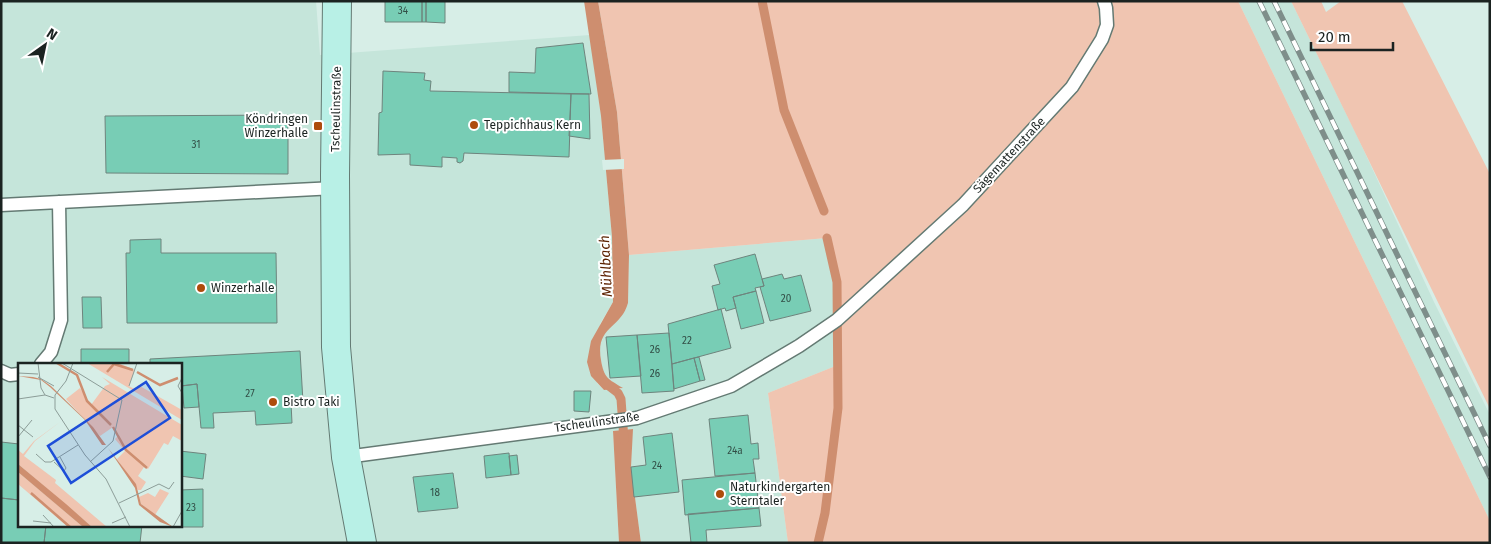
<svg xmlns="http://www.w3.org/2000/svg" width="1491" height="544" font-family="'Fira Sans',sans-serif">
  <style>
    .built { fill: #c5e5da; fill-rule: evenodd }
    .green { fill: #f0c5b1 }
    .water { fill: #ce8e6f }
    .pier { fill: #d7eee7 }
    .lines { fill: none; stroke-linecap: round; stroke-linejoin: round }
    .stream { stroke: #ce8e6f; stroke-width: 9 }
    .building { fill: #78cdb5; stroke: #6e847d }
    .lane-casing { stroke: #647a73; stroke-width: 15 }
    .secondary-casing { stroke: #647a73; stroke-width: 30 }
    .lane { stroke: #fff; stroke-width: 12 }
    .secondary { stroke: #b8f0e6; stroke-width: 28 }
    .rail-casing { stroke: #7e8e8a; stroke-width: 5.5 }
    .rail { stroke: #fff; stroke-width: 4; stroke-dasharray: 11; stroke-linecap: butt }
    .poi-dot { fill: #ae4c0c; stroke: #fff; stroke-width: 2 }
    .labels { text-anchor: middle; dominant-baseline: central; stroke-width: 4; stroke-linejoin: round; paint-order: stroke }
    .number-label { font-size: 10px; fill: #324e46 }
    .street-label { font-size: 12px; fill: #1b2321; stroke: #fff }
    .poi-label { font-size: 12px; fill: #1b2321; stroke: #fff; text-anchor: start }
    .water-label { font-size: 14px; font-style: italic; fill: #5c2200; stroke: #fff }
    .inset-river { fill: none; stroke: #ce8e6f; stroke-width: 2.5 }
    .inset-road { fill: none; stroke: #8c9d98; stroke-width: 1 }
    .view { fill: #1d4ed8; fill-opacity: 0.15; stroke: #1d4ed8; stroke-width: 2.5 }
    .inset-edge { fill: none; stroke: #1b2321; stroke-width: 2.5 }
  </style>
  <rect width="100%" height="100%" fill="#d7eee7"/>
  <!-- built -->
  <path class="built" d="M1,1H316L320,55L590,35L601,116L612,237L613,302L600,324L597,383L604,390L622,389L608,379L603,372L599,348L600,342L605,333L626,309L628,303L629,255L827,238L837,282L838,365L768,393L788,543H641L631,467L632,429L613,432L619,543H1ZM19,364H180V525H19Z
    M1238,1H1291L1359,140L1434,302L1490,415V521Z"/>
  <!-- green -->
  <path class="green" d="M598,1H1238L1490,521V543H788L768,393L838,365L837,282L827,238L629,255L617,112Z
    M1291,1H1321L1326,12L1341,1H1402L1490,174V409Z"/>
  <!-- water -->
  <path class="water" d="M584,1H598L617,112L629,255L628,303C621,329 595,326 601,360C604,378 608,379 623,388L604,390L591,376L587,362L591,341L613,302L612,237L601,116Z
    M633,429L631,467L641,543H619L613,431Z"/>
  <!-- pier -->
  <path class="pier" d="M624,159V169L603,170L602,160Z"/>
  <g class="lines">
    <!-- stream -->
    <path class="stream" d="M762,1L784,110L824,211
      M605,383L618,393L621,399L624,440
      M818,543L825,513L838,408L837,282L827,238"/>
  </g>
  <!-- building -->
  <path class="building" d="M385,1H422V22H385Z
    M422,1H426V22H422Z
    M426,1H445V23L426,22Z
    M583,43L591,94L509,92V72L535,73L536,48Z
    M383,71L425,73L424,80L431,81L430,91L571,94L569,157L464,153L463,161L460,163L457,162V158L442,157V167L410,165V154L378,155L379,113L382,112Z
    M571,94H589L590,139L569,136Z
    M288,115V174L106,173L105,116Z
    M161,239V253H276L277,323H127L126,253H130V240Z
    M755,254L764,286L755,288L756,291L733,297L736,308L726,311L725,308L718,310L712,286L720,284L714,265Z
    M782,274L784,279L801,275L811,311L770,321L760,287L764,286L762,279Z
    M756,291L764,323L741,329L733,297Z
    M82,297H101L102,328H83Z
    M721,309L731,348L672,364L668,324Z
    M669,333L674,391L642,393L637,335Z
    M637,335L641,376L610,378L606,337Z
    M81,349H129V364H81Z
    M300,351L303,402L291,403L292,423L256,425L255,411L213,413L214,428H201L197,384L180,386V364H150V359Z
    M699,357L705,380L700,381L694,358Z
    M694,358L700,381L674,389L672,364Z
    M197,384L199,407L184,408L182,386Z
    M574,391H591L589,412L574,411Z
    M748,415L751,444L758,443L759,459H753L755,473L715,476L709,419Z
    M672,433L679,492L634,497L631,467L646,465L643,437Z
    M1,442L19,444V500L1,498Z
    M180,451L206,454L203,479L180,476Z
    M509,453L511,475L486,478L484,456Z
    M517,455L519,474L511,475L509,456Z
    M453,473L458,508L418,512L413,477Z
    M755,473L759,508L685,515L682,480Z
    M203,489V527H172V525H180V490Z
    M1,498L19,500V525H46L44,543H1Z
    M759,508L761,526L706,530L707,543H691L688,514Z
    M46,525H142L140,543H44Z"/>
  <g class="lines">
    <defs>
      <path id="lane" d="M1,205L335,188
        M41,364L51,352L61,320L59,202
        M1,371L10,375L19,374
        M346,457L637,418L731,386L799,346L837,320L963,205L1072,87L1102,39L1107,25L1106,8L1104,1"/>
      <path id="secondary" d="M337,1L335,175L336,347L346,457L362,543"/>
    </defs>
    <!-- lane casing -->
    <use href="#lane" class="lane-casing"/>
    <!-- secondary casing -->
    <use href="#secondary" class="secondary-casing"/>
    <!-- lane -->
    <use href="#lane" class="lane"/>
    <!-- secondary -->
    <use href="#secondary" class="secondary"/>
    <defs>
      <path id="rail" d="M1259,1L1490,477
        M1274,1L1490,446"/>
    </defs>
    <!-- rail casing -->
    <use href="#rail" class="rail-casing"/>
    <!-- rail -->
    <use href="#rail" class="rail"/>
  </g>
  <!-- markers -->
  <g class="poi-dot">
    <circle cx="474" cy="125" r="5"/>
    <rect x="313" y="121" width="10" height="10" rx="2.5"/>
    <circle cx="201" cy="288" r="5"/>
    <circle cx="273" cy="402" r="5"/>
    <circle cx="720" cy="494" r="5"/>
  </g>
  <g class="labels">
    <!-- number labels -->
    <g class="number-label">
      <text x="403" y="11">34</text>
      <text x="196" y="145">31</text>
      <text x="786" y="299">20</text>
      <text x="687" y="341">22</text>
      <text x="655" y="350">26</text>
      <text x="655" y="374">26</text>
      <text x="250" y="394">27</text>
      <text x="735" y="451">24a</text>
      <text x="657" y="466">24</text>
      <text x="435" y="493">18</text>
      <text x="191" y="508">23</text>
    </g>
    <!-- street labels -->
    <g class="street-label">
      <text transform="translate(336 109) rotate(-89)">Tscheulinstraße</text>
      <text transform="translate(1009 155) rotate(-47)">Sägemattenstraße</text>
      <text transform="translate(597 422) rotate(-8)">Tscheulinstraße</text>
    </g>
    <!-- poi labels -->
    <g class="poi-label">
      <text x="308" y="119" text-anchor="end">Köndringen<tspan x="308" dy="14">Winzerhalle</tspan></text>
      <text x="484" y="125">Teppichhaus Kern</text>
      <text x="211" y="288">Winzerhalle</text>
      <text x="283" y="402">Bistro Taki</text>
      <text x="730" y="487">Naturkindergarten<tspan x="730" dy="14">Sterntaler</tspan></text>
    </g>
    <!-- water labels -->
    <g class="water-label">
      <text transform="translate(606 266) rotate(-93)">Mühlbach</text>
    </g>
  </g>
  <!-- overview -->
  <g transform="translate(18 363)">
    <rect width="164" height="164" fill="#d7eee7"/>
    <path d="M69,0H100L117,7L111,23L118,27L120,22L164,47V57ZM84,14L164,62V78L155,73L150,82L146,80L130,106L126,104L120,113L128,119L123,127H120L99,96L107,88L97,76L101,72L97,66L95,64L82,73L48,36L62,25L73,42L87,23L92,21ZM42,59L17,78L6,93L38,117L37,120L89,164H74L0,101V87L5,91L16,78ZM0,109L31,135L65,164H50L0,121ZM142,126L151,130L137,152L123,141L121,134L130,130L137,134Z" fill="#f0c5b1"/>
    <path d="M0,13L15,14L23,16L33,23L75,64L88,82H84L67,57L32,24L23,17ZM90,85L118,121L123,141L155,164L142,159L121,142L117,125ZM0,101L48,141L74,164H65L0,109Z" fill="#ce8e6f"/>
    <path class="inset-river" d="M39,0L59,12L69,38L93,62M89,9L96,1L115,7M119,9L142,22L160,15M95,64L108,87L129,105M13,130L52,164"/>
    <path class="inset-road" d="M20,0L23,25L27,32L36,35M44,0L104,37L95,78L72,99M55,0L48,18L37,32V46L67,92L88,116L112,164M0,10L20,11M20,14L36,23M164,15L160,23L164,30M111,23L119,0M0,36L27,32M0,62L15,74M0,74L14,57M18,91L27,99H33L60,82M36,99L46,108L48,105L42,94M101,140L141,121L151,126L156,119M25,152L36,164M15,158L33,160M94,160L108,154M155,164L164,148"/>
    <path class="view" d="M128,19L152,55L53,120L30,83Z"/>
    <rect width="164" height="164" class="inset-edge"/>
  </g>
  <!-- border -->
  <rect width="1491" height="544" fill="none" stroke="#1b2321" stroke-width="5"/>
  <!-- north arrow -->
  <g transform="translate(45 45) rotate(33)" stroke="#ffffff" stroke-width="4" paint-order="stroke">
  <path d="M0-4L9 19L0 12L-9 19Z" fill="#1b2321"/>
  <text y="-8" font-size="14" font-weight="bold" text-anchor="middle" fill="#1b2321">N</text>
  </g>
  <!-- scale -->
  <path d="M1311 42v8h82v-8" fill="none" stroke="#1b2321" stroke-width="2.5"/>
  <text x="1318" y="42" font-size="15" fill="#1b2321" stroke="#ffffff" stroke-width="4" paint-order="stroke">20 m</text>
</svg>
